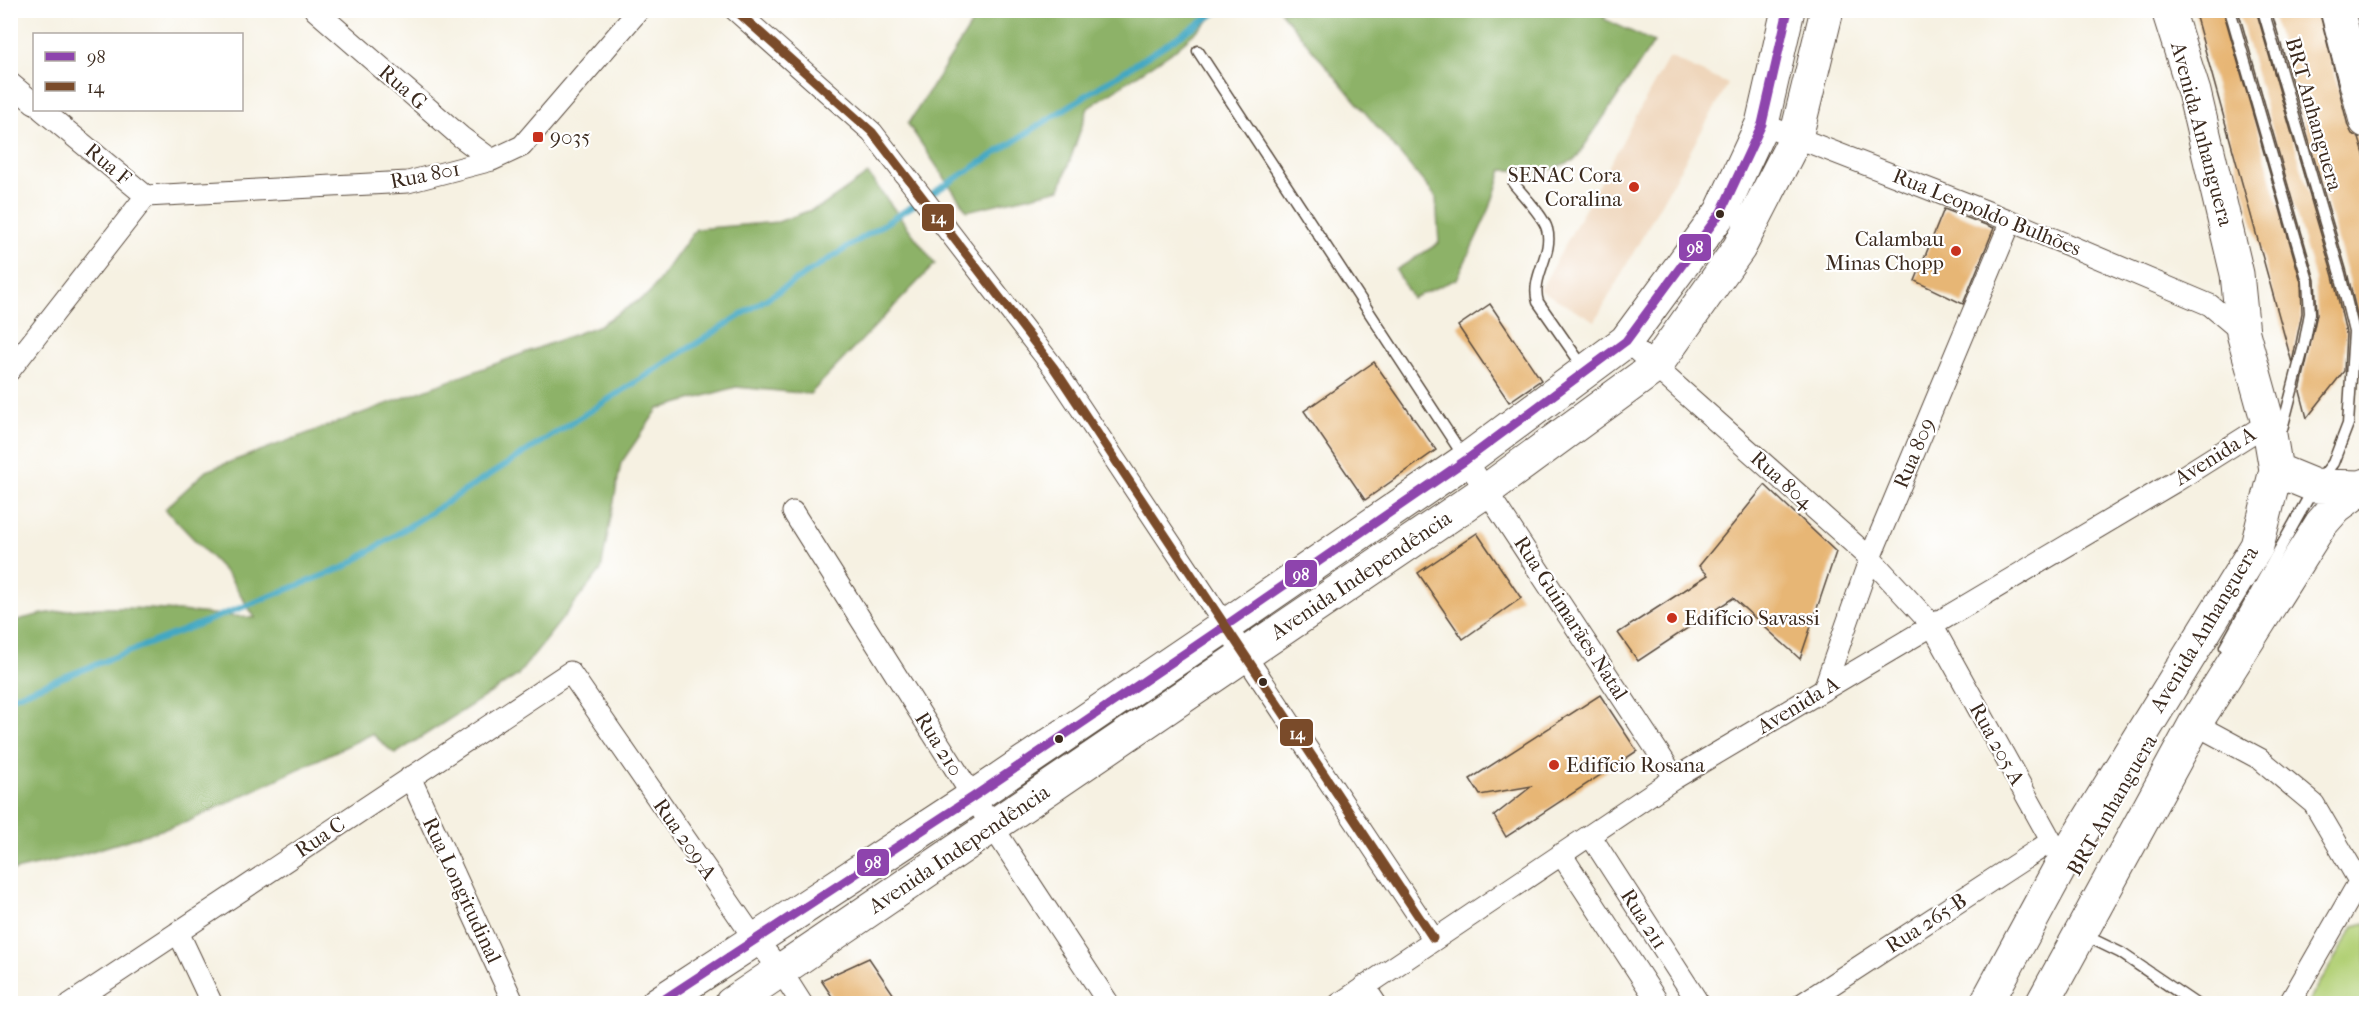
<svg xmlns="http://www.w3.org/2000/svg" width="2377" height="1014" font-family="'IM FELL French Canon',serif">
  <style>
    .built { fill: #efd6bb }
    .green { fill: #b2d076; stroke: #767d4a; stroke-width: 1.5 }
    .forest { fill: #8db267; stroke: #646e42; stroke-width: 1.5 }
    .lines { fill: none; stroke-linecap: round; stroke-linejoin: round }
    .stream { stroke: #43a8c3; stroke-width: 6 }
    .building { fill: #e7b675 }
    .lane-casing { stroke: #57483b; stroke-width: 13 }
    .street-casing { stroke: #57483b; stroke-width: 23 }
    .primary-casing { stroke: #57483b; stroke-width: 35 }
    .lane { stroke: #fff; stroke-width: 10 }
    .street { stroke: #fff; stroke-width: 21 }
    .primary { stroke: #fff; stroke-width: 33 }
    .bus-1-casing { stroke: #fff; stroke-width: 14 }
    .bus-2-casing { stroke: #fff; stroke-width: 14 }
    .bus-1 { stroke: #8e44ad; stroke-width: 9 }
    .bus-2 { stroke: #7a4b2a; stroke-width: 9 }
    .poi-dot { fill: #c8321e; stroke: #fff; stroke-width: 2 }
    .bus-dot { fill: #3b2a1e; stroke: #fff; stroke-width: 2 }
    .labels { text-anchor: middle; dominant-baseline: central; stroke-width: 4.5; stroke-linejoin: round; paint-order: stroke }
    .street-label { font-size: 21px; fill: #3b2a1e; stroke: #fff }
    .poi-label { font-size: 21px; fill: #3b2a1e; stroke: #fff; text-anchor: start }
    .line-badge { stroke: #fff; stroke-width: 2 }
    .badge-label { font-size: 16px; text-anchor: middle; font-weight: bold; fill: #fff }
  </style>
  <rect width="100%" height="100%" fill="#fff"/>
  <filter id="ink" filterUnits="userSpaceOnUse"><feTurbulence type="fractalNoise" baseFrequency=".0167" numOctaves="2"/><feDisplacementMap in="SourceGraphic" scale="12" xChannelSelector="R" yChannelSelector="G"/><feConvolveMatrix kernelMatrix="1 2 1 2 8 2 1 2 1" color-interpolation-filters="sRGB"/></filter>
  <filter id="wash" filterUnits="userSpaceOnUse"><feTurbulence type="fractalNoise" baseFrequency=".008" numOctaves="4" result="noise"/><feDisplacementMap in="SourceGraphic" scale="24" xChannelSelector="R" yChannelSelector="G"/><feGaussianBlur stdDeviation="1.35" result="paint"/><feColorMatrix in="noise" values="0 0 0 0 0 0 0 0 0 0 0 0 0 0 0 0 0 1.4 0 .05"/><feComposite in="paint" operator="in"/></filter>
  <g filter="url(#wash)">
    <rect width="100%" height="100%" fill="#f6f1e2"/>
    <!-- built -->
    <path class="built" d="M1669,57L1728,84L1595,321L1540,290Z"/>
    <!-- green -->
    <path class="green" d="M2366,923V1003H2308L2354,926Z"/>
    <!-- forest -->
    <path class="forest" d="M980,11V10L1220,11L1176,49L1088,108L1060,189L967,211L908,124Z
      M1280,11H1608L1604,19L1654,42L1575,160L1546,171L1502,170L1490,208L1457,279L1412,298L1396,270L1439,243L1436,197Z
      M868,174L935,264L810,394L736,387L658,409L621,463L601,570L517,676L395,754L372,734L187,822L76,856L11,871V622C91,597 173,611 255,618L229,576L165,509L206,471L600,325L649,294L696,229L778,222L822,206Z"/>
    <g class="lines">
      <!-- stream -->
      <path class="stream" d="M933,193L1220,10
        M10,698L345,567L914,205"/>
    </g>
    <g id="blocks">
      <!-- building -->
      <path class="building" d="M2194,10H2223L2301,282L2302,313L2292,363Z
        M2238,10H2256L2333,276L2346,333L2344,371L2307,418L2300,391L2317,314L2315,280Z
        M2271,10H2319L2348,126L2352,134L2359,138L2367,164V343L2360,350L2361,331L2347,272Z
        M1944,209L1994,228L1963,304L1915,281Z
        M1490,304L1541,380L1509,402L1458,326Z
        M1374,362L1436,450L1365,500L1304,411Z
        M1765,485L1836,552L1800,659L1733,598L1638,661L1618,633L1708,575L1699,566Z
        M1477,533L1521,598L1463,639L1418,573Z
        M1600,695L1637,751L1506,837L1494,816L1532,786L1480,795L1470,779Z
        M869,958L900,1004H837L821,980Z"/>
    </g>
  </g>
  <g filter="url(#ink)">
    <use href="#blocks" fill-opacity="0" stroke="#57483b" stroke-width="1.5"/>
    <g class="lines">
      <defs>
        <path id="lane" d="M2230,10L2308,281L2310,313L2304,345L2282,429
          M1198,51L1464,457
          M1514,184C1523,195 1544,217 1547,229C1554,254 1530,277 1538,302L1584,368
          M2225,647L2315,486L2333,463L2348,424L2354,332L2340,274L2263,10
          M2084,935L2121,953L2196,1004"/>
        <path id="street" d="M315,10L461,137L492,160
          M735,10L872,132L1054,368L1433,938
          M10,83L34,103
          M42,110L146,196
          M1762,124L2011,221L2210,305L2243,333
          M146,196L408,182L492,160L522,146L639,10
          M1626,341L1870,558L1932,625L2063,862
          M10,370L146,196
          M1466,460L1675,778
          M793,512L973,797L1109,1004
          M1824,689L1870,558L2011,221
          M2195,724L2260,759L2314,804L2366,893
          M410,777L514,1004
          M1590,835L1699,1004
          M1561,854L1659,1004
          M178,932L212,1004
          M1364,986L1376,1004
          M70,1004L570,672L747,928L781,971L802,1004
          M1339,1004L1675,778L2176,481L2268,423
          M1802,1004L2050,842
          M2289,1004L2359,882"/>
        <path id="primary" d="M2337,10L2366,121
          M2276,470L2315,486L2363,487
          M657,1004L973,797L1225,626L1466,460L1626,341L1721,212L1762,124L1788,10
          M731,1004L1487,490L1655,367L1739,248L1796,137L1827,10
          M1986,1004L2063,862L2257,546L2276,470L2268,423L2243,333L2237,274L2194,92L2168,10
          M2042,1004L2195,724L2321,524L2336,507L2366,485"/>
      </defs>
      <!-- lane casing -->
      <use href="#lane" class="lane-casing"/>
      <!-- street casing -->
      <use href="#street" class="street-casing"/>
      <!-- primary casing -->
      <use href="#primary" class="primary-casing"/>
      <!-- lane -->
      <use href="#lane" class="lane"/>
      <!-- street -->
      <use href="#street" class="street"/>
      <!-- primary -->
      <use href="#primary" class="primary"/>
      <defs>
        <path id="bus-1" d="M657,1004L973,797L1225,626L1466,460L1626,341L1721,212L1762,124L1788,10"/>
        <path id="bus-2" d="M735,10L872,132L1054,368L1433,938"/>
      </defs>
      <!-- bus-1 casing -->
      <use href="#bus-1" class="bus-1-casing"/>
      <!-- bus-2 casing -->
      <use href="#bus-2" class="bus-2-casing"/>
      <!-- bus-1 -->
      <use href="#bus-1" class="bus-1"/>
      <!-- bus-2 -->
      <use href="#bus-2" class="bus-2"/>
    </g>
  </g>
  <!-- markers -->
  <g class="poi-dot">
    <rect x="532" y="131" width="12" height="12" rx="3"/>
    <circle cx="1634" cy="187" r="6"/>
    <circle cx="1956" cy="251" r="6"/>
    <circle cx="1672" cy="618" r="6"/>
    <circle cx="1554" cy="765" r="6"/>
  </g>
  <g class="bus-dot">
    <circle cx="1720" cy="214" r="5"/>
    <circle cx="1263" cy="682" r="5"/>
    <circle cx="1059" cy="739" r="5"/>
  </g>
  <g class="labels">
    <!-- street labels -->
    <g class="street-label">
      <text transform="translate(403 87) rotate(41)">Rua G</text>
      <text transform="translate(2314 114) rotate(74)">BRT Anhanguera</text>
      <text transform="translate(2202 134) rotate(75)">Avenida Anhanguera</text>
      <text transform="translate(108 164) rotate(40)">Rua F</text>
      <text transform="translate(425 175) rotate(-11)">Rua 801</text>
      <text transform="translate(1987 212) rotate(22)">Rua Leopoldo Bulhões</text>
      <text transform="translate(1914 453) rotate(-67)">Rua 809</text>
      <text transform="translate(2215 456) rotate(-32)">Avenida A</text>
      <text transform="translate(1782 480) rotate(42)">Rua 804</text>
      <text transform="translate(1361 575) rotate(-34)">Avenida Independência</text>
      <text transform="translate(1571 618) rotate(57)">Rua Guimarães Natal</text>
      <text transform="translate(2204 629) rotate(-59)">Avenida Anhanguera</text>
      <text transform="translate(1798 705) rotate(-31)">Avenida A</text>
      <text transform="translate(939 744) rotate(58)">Rua 210</text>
      <text transform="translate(1997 744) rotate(61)">Rua 205 A</text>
      <text transform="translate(2112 805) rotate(-60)">BRT Anhanguera</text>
      <text transform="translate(320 837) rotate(-34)">Rua C</text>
      <text transform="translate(685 839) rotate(55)">Rua 209-A</text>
      <text transform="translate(959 849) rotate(-34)">Avenida Independência</text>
      <text transform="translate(462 890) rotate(65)">Rua Longitudinal</text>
      <text transform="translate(1644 919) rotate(57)">Rua 211</text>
      <text transform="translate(1926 923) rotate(-33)">Rua 265-B</text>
    </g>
    <!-- poi labels -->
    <g class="poi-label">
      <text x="550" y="137">9035</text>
      <text x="1622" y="175" text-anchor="end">SENAC Cora<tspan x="1622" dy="24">Coralina</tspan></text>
      <text x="1944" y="239" text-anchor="end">Calambau<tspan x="1944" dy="24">Minas Chopp</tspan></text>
      <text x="1684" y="618">Edifício Savassi</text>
      <text x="1566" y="765">Edifício Rosana</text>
    </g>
  </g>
  <g class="line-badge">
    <rect x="921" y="203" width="34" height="29" rx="6" fill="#7a4b2a"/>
    <rect x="1678" y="233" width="34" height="29" rx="6" fill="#8e44ad"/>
    <rect x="1284" y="559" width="34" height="29" rx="6" fill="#8e44ad"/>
    <rect x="1279" y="718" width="35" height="29" rx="6" fill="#7a4b2a"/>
    <rect x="856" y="848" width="34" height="29" rx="6" fill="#8e44ad"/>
  </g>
  <g class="badge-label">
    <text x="938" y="223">14</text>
    <text x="1695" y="253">98</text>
    <text x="1301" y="580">98</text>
    <text x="1297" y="739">14</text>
    <text x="873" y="868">98</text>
  </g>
  <!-- margin -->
  <rect width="2377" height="1014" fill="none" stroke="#fff" stroke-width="36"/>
  <!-- legend -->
  <rect x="33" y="33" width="210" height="78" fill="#ffffff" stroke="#b1aaa5" stroke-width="1.5"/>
  <rect x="45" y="52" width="30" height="9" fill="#8e44ad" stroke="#b1aaa5" stroke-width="1.5"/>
  <text x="87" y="63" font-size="18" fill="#3b2a1e">98</text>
  <rect x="45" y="82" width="30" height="9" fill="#7a4b2a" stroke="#b1aaa5" stroke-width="1.5"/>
  <text x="87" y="93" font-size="18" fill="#3b2a1e">14</text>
</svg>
